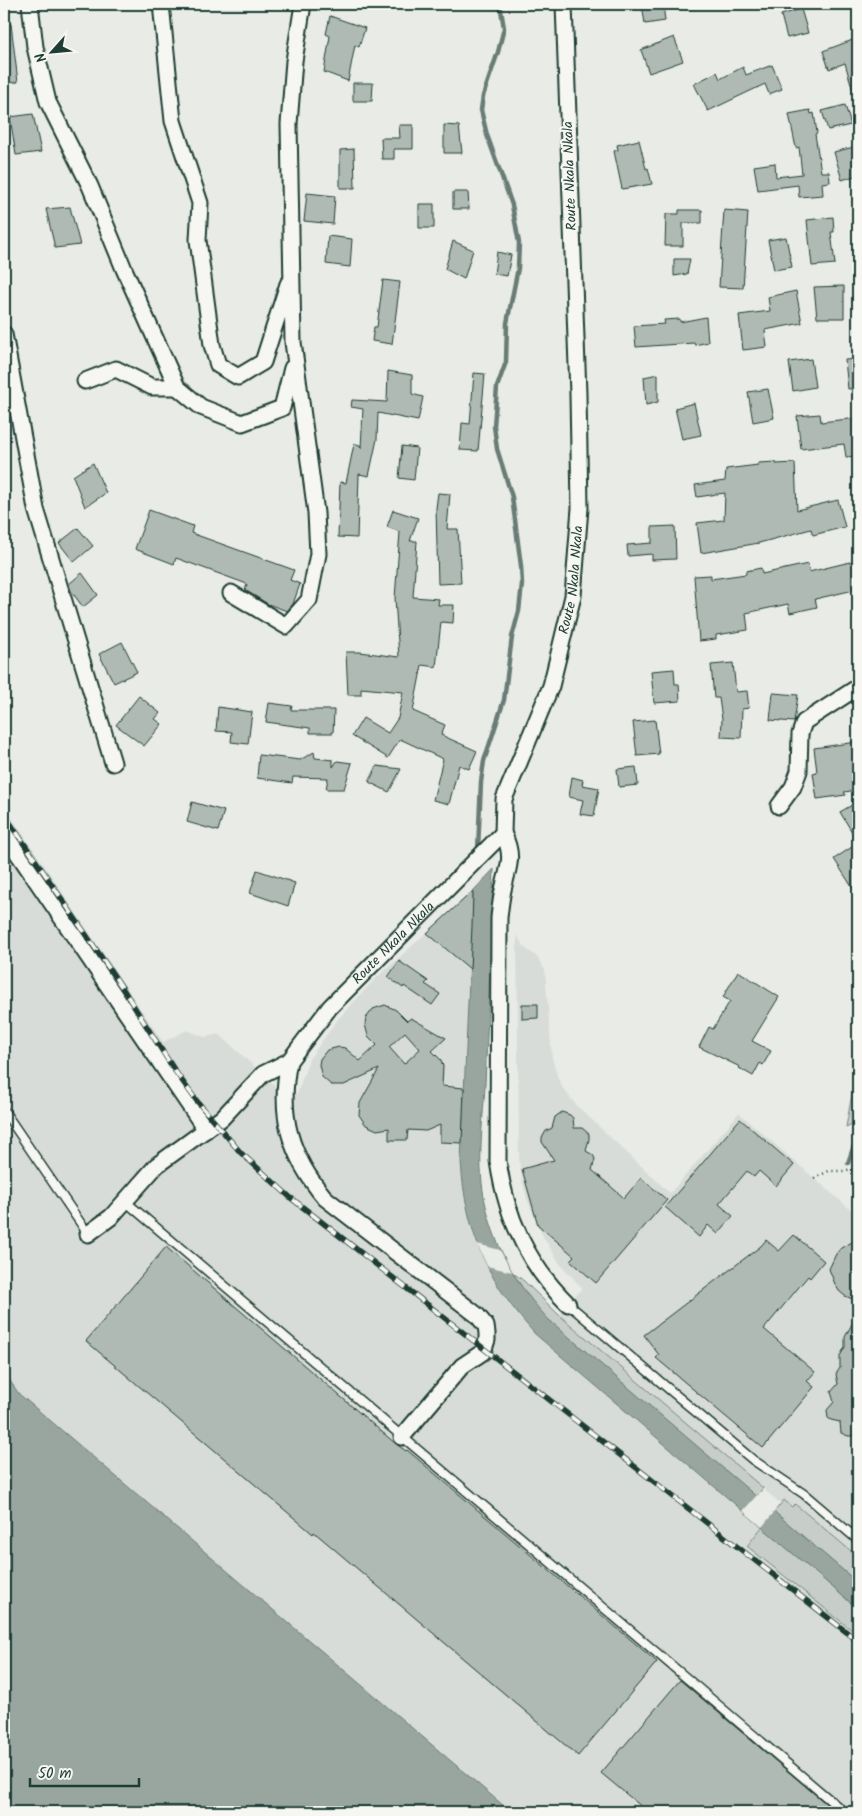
<svg xmlns="http://www.w3.org/2000/svg" width="862" height="1816" font-family="Kalam,sans-serif">
  <style>
    .built { fill: #d8dcd8 }
    .green { fill: #c7cec9; stroke: #73867e }
    .water { fill: #99a6a0; stroke: #687c75 }
    .pier { fill: #e9ebe7 }
    .lines { fill: none; stroke-linecap: round; stroke-linejoin: round }
    .stream { stroke: #687c75; stroke-width: 4.5 }
    .building { fill: #b0bab5; stroke: #1f3d34; fill-rule: evenodd }
    .lane-casing { stroke: #1f3d34; stroke-width: 11 }
    .street-casing { stroke: #1f3d34; stroke-width: 19 }
    .path { stroke: #1f3d34; stroke-width: 2.5; stroke-dasharray: 1 4; stroke-linecap: butt }
    .lane { stroke: #f6f6f2; stroke-width: 8 }
    .street { stroke: #f6f6f2; stroke-width: 15 }
    .rail-casing { stroke: #1f3d34; stroke-width: 5.5 }
    .rail { stroke: #f6f6f2; stroke-width: 4; stroke-dasharray: 11; stroke-linecap: butt }
    .labels { text-anchor: middle; dominant-baseline: central; stroke-width: 4.5; stroke-linejoin: round; paint-order: stroke }
    .street-label { font-size: 14px; fill: #1f3d34; stroke: #f6f6f2 }
  </style>
  <rect width="100%" height="100%" fill="#e9ebe7"/>
  <filter id="ink" filterUnits="userSpaceOnUse"><feTurbulence type="fractalNoise" baseFrequency=".02" numOctaves="2"/><feDisplacementMap in="SourceGraphic" scale="10" xChannelSelector="R" yChannelSelector="G"/><feConvolveMatrix kernelMatrix="1 2 1 2 8 2 1 2 1" color-interpolation-filters="sRGB"/></filter>
  <g filter="url(#ink)">
    <!-- built -->
    <path class="built" d="M4,806L163,1042L187,1030L205,1037L219,1034L281,1091L297,1094L309,1059L338,1019L374,980L473,891L461,1161L466,1208L472,1231L482,1256L504,1296L518,1316L535,1334L762,1527L747,1546L858,1635V1812H511L19,1394L4,1372Z
      M517,935L524,947L537,957L545,970L552,1058L558,1078L563,1088L577,1106L670,1193L739,1113L858,1216V1557L795,1504L792,1507L784,1501L781,1504L559,1315L582,1288L560,1264L543,1237L527,1199L522,1180L519,1160Z"/>
    <!-- green -->
    <path class="green" d="M858,1071V1121L846,1127L855,1077Z
      M512,1272L524,1281L559,1315L763,1488L756,1497L549,1320L533,1304Z
      M784,1500L792,1507L795,1504L858,1557V1583L774,1512Z
      M762,1527L858,1609V1635L747,1546Z"/>
    <!-- water -->
    <path class="water" d="M494,869C491,941 488,1013 485,1085C483,1125 476,1166 486,1206C496,1250 518,1287 549,1320L858,1583V1609L535,1334C488,1283 465,1231 461,1161L473,891Z
      M4,1372L19,1394L511,1812H4Z"/>
    <!-- pier -->
    <path class="pier" d="M477,1244L500,1250L512,1272L487,1266Z
      M757,1495L776,1510L762,1527L743,1511Z"/>
    <g class="lines">
      <!-- stream -->
      <path class="stream" d="M478,849L481,782L484,761L504,700L512,637L519,611L522,584L521,566L512,497L497,449L494,426L497,387L506,362L507,323L518,268L519,243L512,205L487,135L481,110L483,96L498,52L504,28L500,4
        M848,1163L858,1134"/>
    </g>
    <!-- building -->
    <path class="building" d="M642,4H663L665,21L645,24Z
      M801,9L808,33L787,38L781,15Z
      M330,16L365,28L359,47L355,45L348,81L324,72L330,36L326,34Z
      M11,24L18,82L4,83V25Z
      M674,37L683,61L649,73L641,50Z
      M858,38V98H855L845,63L829,69L823,51Z
      M772,65L782,89L769,94L765,84L708,111L694,84L717,72L720,79L743,67L746,75Z
      M353,83H373L372,101H353Z
      M845,105L851,125L828,130L822,111Z
      M810,110L811,114L814,113L817,133L815,134L821,172H829L830,182L822,183L823,195L799,197L798,185L758,190L754,166L775,163L776,177L802,174L799,147L796,148L789,114Z
      M33,114L41,152L16,155L10,117Z
      M399,125H413V149H394V159H382L381,138H400Z
      M444,125L459,126L462,153H444Z
      M639,140L646,169L648,168L652,184L622,189L614,151L618,150L617,145Z
      M858,146V175L842,180L834,152Z
      M354,149L355,188H340V150Z
      M453,192H468L469,209H453Z
      M307,193L335,196L333,224L304,221Z
      M419,204H434V228H419Z
      M70,207L80,245L55,248L46,209Z
      M679,210H702V223H683V246H665L666,214H679Z
      M724,210L748,212L743,288L719,287Z
      M833,217L834,232H831L835,264L812,266L807,220Z
      M328,236L352,239L350,267L326,264Z
      M786,237L792,267L774,270L768,240Z
      M453,241L473,250L464,279L445,269Z
      M497,252L511,255L507,276L494,274Z
      M674,259H690L687,274L674,276Z
      M383,280L400,282L392,344L372,341L374,327H377Z
      M844,286V318H817L814,287Z
      M796,291L802,323L765,330L767,347L743,350L739,315L770,311L768,297Z
      M706,317L708,342L695,345L694,343L636,347L634,326L665,324L664,320L680,319V322Z
      M811,359L815,387L793,391L789,362Z
      M858,359V388L848,389L845,360Z
      M388,371L412,375V394L423,397L418,421L378,413L377,439L369,476L359,474L357,538L338,537L340,482L346,483L354,444L360,445L361,448L363,409L351,407L352,400L387,402Z
      M474,373L485,374L478,451L460,450L462,423L470,424Z
      M658,374V402L646,405L644,377Z
      M768,389L774,418L753,422L748,392Z
      M694,403L701,435L682,439L675,408Z
      M820,414L821,422L858,418V456L846,457L844,444L801,449L797,416Z
      M402,446L417,448L414,480L399,478Z
      M776,462V464L795,463L797,510L838,500L845,527L813,535L811,529L759,543L701,553L697,523L724,520L725,493L697,497L695,485L725,481L726,469L758,465V463Z
      M93,463L106,493L85,507L73,476Z
      M438,493L450,494L447,529H458L461,583L438,584L436,508Z
      M149,510L193,526L191,533L294,570L290,580L300,584L293,604L287,611L268,604L245,590L247,584L176,558L174,564L135,549Z
      M393,510L418,518L410,541H417L413,597L439,599L438,605H454L453,623L441,622L436,667L422,665L413,711L445,725L441,735L477,751L469,769L459,765L449,804L433,800L443,759L400,739L388,758L352,736L363,718L388,733L398,718L403,692L361,688V695H348L346,652H360L399,657L395,598L400,532L387,527Z
      M675,526L676,559L652,560V554L628,556L627,545L652,543V527Z
      M78,528L93,546L74,562L59,543Z
      M854,561L858,576V589L815,599L817,607L790,613L788,604L746,613L748,630L716,635V639L699,641L694,576L711,575V579L746,574V571L761,568L762,574L808,564L809,572Z
      M82,573L98,595L83,607L71,591L69,584Z
      M122,642L137,672L114,683L99,654Z
      M733,663L736,692L747,691L749,708L742,709L741,738L721,737L722,719L719,698H714L711,665Z
      M674,669L675,684H679L680,701L654,703L651,671Z
      M773,693L798,695L794,722L770,720Z
      M139,696L160,713L155,719L162,724L144,746L116,725Z
      M269,703L292,706L291,710H334L333,733H310V728L266,722Z
      M218,707L252,712L248,744L231,742L232,732L216,731Z
      M655,720L659,754L637,756L633,722Z
      M858,740V790L844,792L846,795L817,799L813,773L817,772L814,748L850,743Z
      M314,752L315,758L333,760V767L337,761L352,763L344,789H326L328,778L293,777L292,783L257,778L259,755L300,760Z
      M377,766L401,769L389,792L369,782Z
      M636,767L638,785L619,787L617,769Z
      M572,777L583,780L582,785L599,788L594,816L580,814L583,800L569,797Z
      M192,802L224,811L218,831L187,822Z
      M852,805L858,815V842L840,812Z
      M858,843V896L834,859Z
      M257,870L295,883L288,906L250,893Z
      M473,891L472,926L470,969L427,933Z
      M399,961L428,981L425,984L440,994L432,1005L404,986L403,988L388,977Z
      M738,971L779,997L752,1041L771,1051L763,1065L760,1063L753,1076L739,1068L740,1067L699,1047L709,1027L713,1029L730,1001L723,997Z
      M522,1004H538V1018L522,1019Z
      M385,1005L396,1010L407,1021L411,1018L446,1038L432,1051L441,1060L443,1066L442,1086L464,1088L462,1143L440,1142V1125L426,1131L408,1130L407,1140H389V1128L377,1130L366,1125L359,1115L360,1103L379,1069L344,1085H331L322,1077L319,1065L320,1059L327,1050L339,1047L345,1048L360,1061L377,1045L368,1036L365,1024L366,1018L373,1009ZM405,1032L420,1049L404,1064L389,1047Z
      M562,1112L570,1115L573,1118L574,1128H582L589,1134V1139L586,1151L593,1155L595,1159L592,1170L624,1198L641,1178L667,1200L596,1283L570,1260L574,1256L538,1225L522,1169L554,1160L542,1142V1138L546,1131L552,1128L555,1117Z
      M740,1119L794,1165L776,1186L759,1171L754,1177L747,1171L719,1204L733,1216L718,1234L708,1225L699,1237L665,1207Z
      M794,1235L824,1261L810,1278L808,1276L764,1329L815,1372L807,1381L814,1387L763,1448L656,1358L659,1355L644,1335L761,1246L766,1240L779,1251Z
      M858,1239V1301L845,1296L839,1291L835,1284L829,1269L836,1254L841,1248Z
      M166,1247L396,1444L406,1451L407,1450L657,1662L578,1756L314,1532L313,1534L86,1341Z
      M858,1313V1415L854,1418L857,1429L852,1436H848L841,1433L840,1422L831,1420L828,1418L827,1410L834,1402L831,1392L838,1384L836,1374L840,1368V1356L845,1347V1337Z
      M680,1680L836,1812H648L601,1773Z"/>
    <g class="lines">
      <defs>
        <path id="lane" d="M4,1111L88,1234
          M125,1201L844,1812
          M568,1304L753,1460L804,1494L858,1540"/>
        <g id="street">
          <path d="M30,4L35,47L48,102L90,186L124,269L177,387L201,407L242,423L282,408L292,368"/>
          <path d="M161,4L173,121L200,203L198,240L212,345L218,365L238,377L263,362L288,284"/>
          <path d="M4,334L36,509L113,763"/>
          <path d="M85,381L116,369L152,387H177"/>
          <path d="M231,593L286,626L309,600L318,554L316,513L293,342L289,124L294,61L303,4"/>
          <path d="M779,806L793,787L799,771L800,734L804,722L858,687"/>
          <path d="M4,833L206,1130"/>
          <path d="M503,833C515,857 508,867 503,890C501,899 500,909 499,918L498,1161C506,1217 527,1264 568,1304"/>
          <path id="s1" d="M289,1061L330,1007L503,833L504,799L551,686L573,596L580,508L578,394L564,4"/>
          <path d="M88,1234L111,1217L157,1165L222,1118L263,1074L289,1061C278,1115 290,1156 325,1198L477,1315L486,1326L487,1333V1340L483,1352L462,1366L402,1437"/>
        </g>
      </defs>
      <!-- lane casing -->
      <use href="#lane" class="lane-casing"/>
      <!-- street casing -->
      <use href="#street" class="street-casing"/>
      <!-- path -->
      <path class="path" d="M814,1178L829,1171H844L858,1167"/>
      <!-- lane -->
      <use href="#lane" class="lane"/>
      <!-- street -->
      <use href="#street" class="street"/>
      <defs>
        <path id="rail" d="M4,814L121,986L175,1071L196,1100L241,1153L291,1198L858,1641"/>
      </defs>
      <!-- rail casing -->
      <use href="#rail" class="rail-casing"/>
      <!-- rail -->
      <use href="#rail" class="rail"/>
    </g>
  </g>
  <g class="labels">
    <!-- street labels -->
    <g class="street-label">
      <text transform="translate(570 176) rotate(-92)">Route Nkala Nkala</text>
      <text stroke="none"><textPath href="#s1" startOffset="578">Route Nkala Nkala</textPath></text>
      <text stroke="none"><textPath href="#s1" startOffset="158">Route Nkala Nkala</textPath></text>
    </g>
  </g>
  <!-- margin -->
  <rect width="862" height="1816" fill="none" stroke="#f6f6f2" stroke-width="20"/>
  <rect x="10" y="10" width="842" height="1796" fill="none" stroke="#1f3d34" stroke-width="2" filter="url(#ink)"/>
  <!-- north arrow -->
  <g transform="translate(52 52) rotate(243)" stroke="#f6f6f2" stroke-width="4" paint-order="stroke">
  <path d="M0-4L9 19L0 12L-9 19Z" fill="#1f3d34"/>
  <text y="-8" font-size="14" font-weight="bold" text-anchor="middle" fill="#1f3d34">N</text>
  </g>
  <!-- scale -->
  <path d="M30 1778v8h109v-8" fill="none" stroke="#1f3d34" stroke-width="2.5"/>
  <text x="38" y="1778" font-size="15" fill="#1f3d34" stroke="#f6f6f2" stroke-width="4" paint-order="stroke">50 m</text>
</svg>
